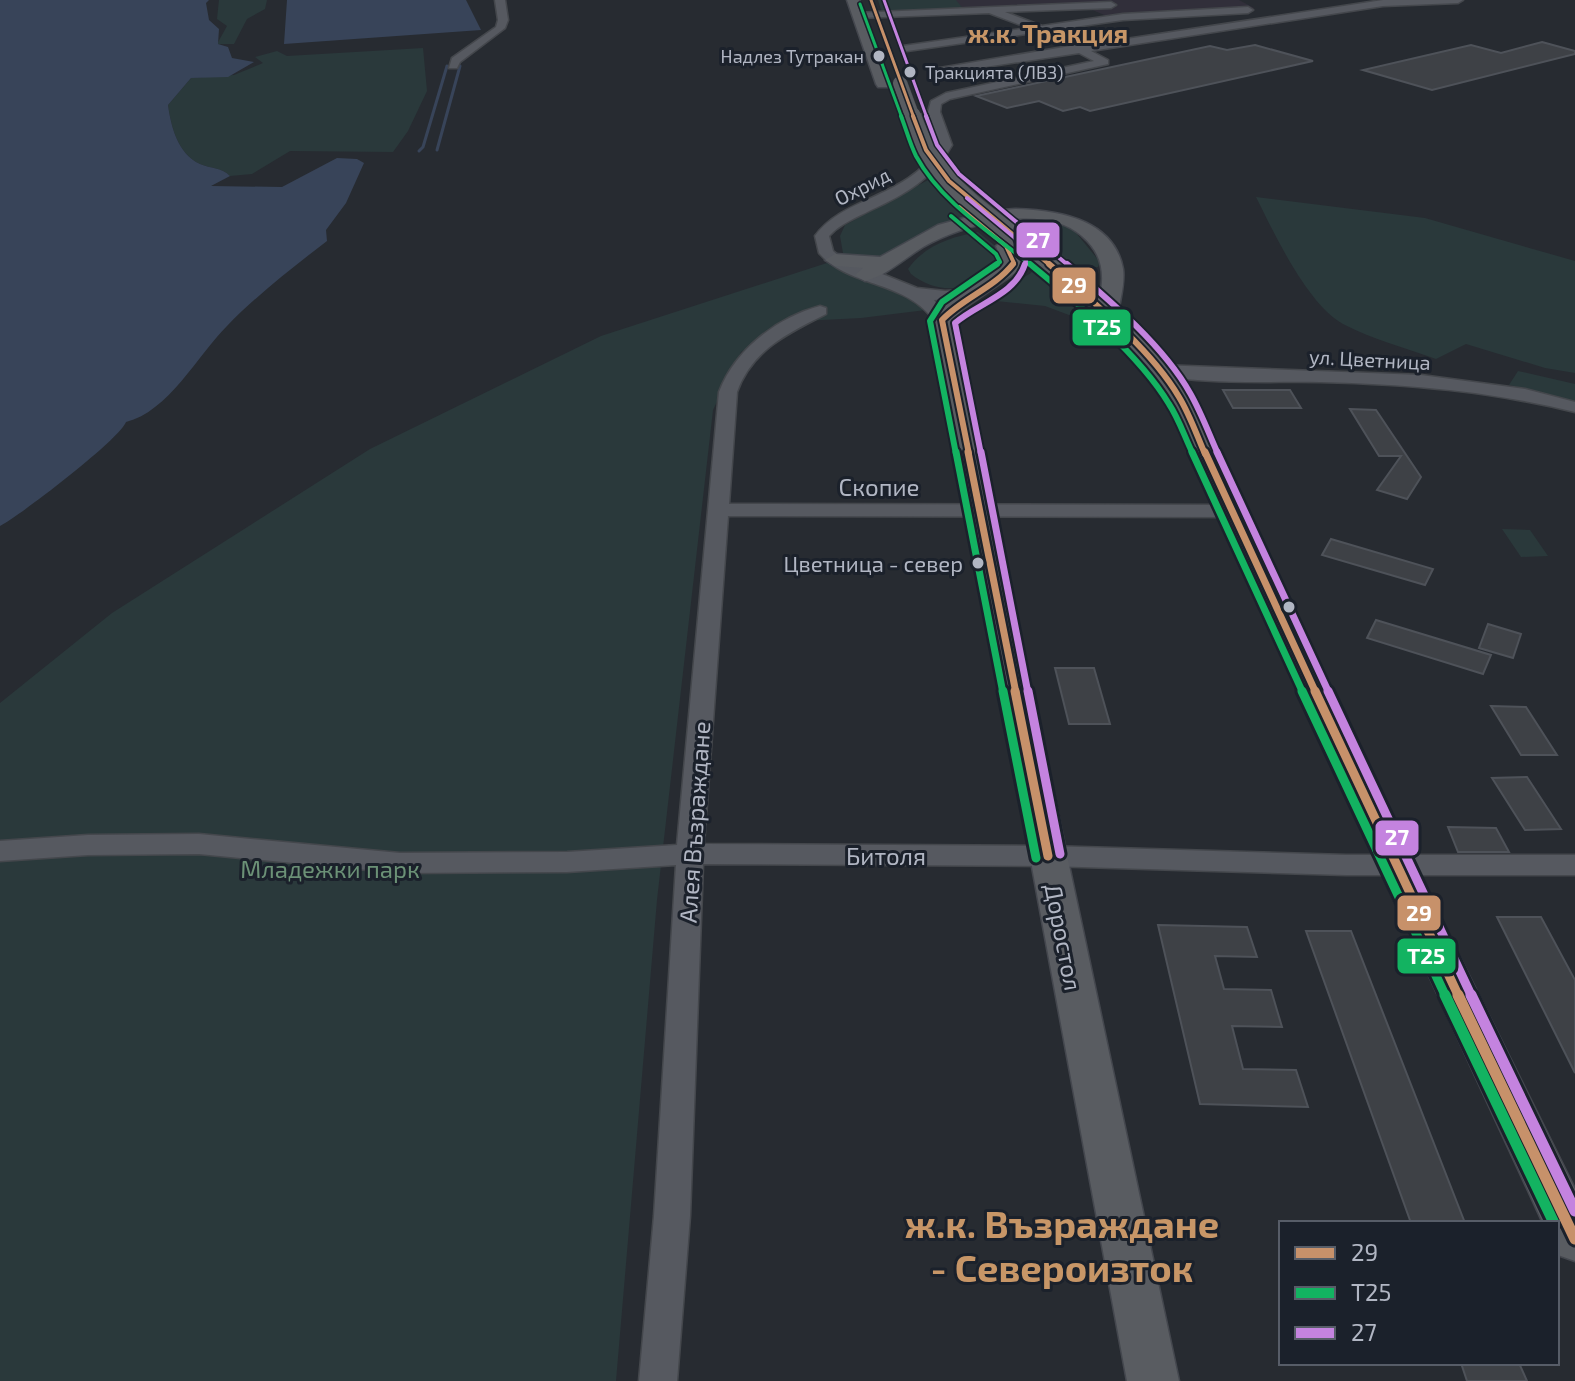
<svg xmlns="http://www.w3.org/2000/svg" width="1575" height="1381" font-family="'Exo 2',sans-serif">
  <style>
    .medical { fill: #312f3a }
    .green { fill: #2a393b }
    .water { fill: #384459 }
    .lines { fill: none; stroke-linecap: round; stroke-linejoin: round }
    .stream { stroke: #384459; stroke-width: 3 }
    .building { fill: #3e4146; stroke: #4e5259; stroke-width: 2 }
    .minor-casing { stroke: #44474c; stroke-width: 3 }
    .major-casing { stroke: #44474e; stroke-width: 3 }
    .minor { fill: #565960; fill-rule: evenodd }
    .major { fill: #595c61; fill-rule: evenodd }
    .major-bridge-far1-casing { stroke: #44474e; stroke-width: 15; stroke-linecap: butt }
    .major-bridge-casing { stroke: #44474e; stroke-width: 20; stroke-linecap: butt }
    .major-bridge-far1 { stroke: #595c61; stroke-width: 14 }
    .major-bridge { stroke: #595c61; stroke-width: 18 }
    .bus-1-far5-casing { stroke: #1b212b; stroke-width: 6 }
    .bus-1-far4-casing { stroke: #1b212b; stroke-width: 7 }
    .bus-1-far3-casing { stroke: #1b212b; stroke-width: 10 }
    .bus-1-far2-casing { stroke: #1b212b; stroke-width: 12 }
    .bus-1-far1-casing { stroke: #1b212b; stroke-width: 15 }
    .bus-1-casing { stroke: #1b212b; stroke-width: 17 }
    .bus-2-far5-casing { stroke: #1b212b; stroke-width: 6 }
    .bus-2-far4-casing { stroke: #1b212b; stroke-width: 7 }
    .bus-2-far3-casing { stroke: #1b212b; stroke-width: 10 }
    .bus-2-far2-casing { stroke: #1b212b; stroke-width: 12 }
    .bus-2-far1-casing { stroke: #1b212b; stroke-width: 15 }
    .bus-2-casing { stroke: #1b212b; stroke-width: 17 }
    .bus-3-far5-casing { stroke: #1b212b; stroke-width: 6 }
    .bus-3-far4-casing { stroke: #1b212b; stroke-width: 7 }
    .bus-3-far3-casing { stroke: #1b212b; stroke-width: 10 }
    .bus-3-far2-casing { stroke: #1b212b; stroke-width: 12 }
    .bus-3-far1-casing { stroke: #1b212b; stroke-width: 15 }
    .bus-3-casing { stroke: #1b212b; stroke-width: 17 }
    .bus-1-far5 { stroke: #c7916a; stroke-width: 3 }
    .bus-1-far4 { stroke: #c7916a; stroke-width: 4 }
    .bus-1-far3 { stroke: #c7916a; stroke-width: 6 }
    .bus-1-far2 { stroke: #c7916a; stroke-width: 7 }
    .bus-1-far1 { stroke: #c7916a; stroke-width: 9 }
    .bus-1 { stroke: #c7916a; stroke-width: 11 }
    .bus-2-far5 { stroke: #13b361; stroke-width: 3 }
    .bus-2-far4 { stroke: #13b361; stroke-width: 4 }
    .bus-2-far3 { stroke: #13b361; stroke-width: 6 }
    .bus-2-far2 { stroke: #13b361; stroke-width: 7 }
    .bus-2-far1 { stroke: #13b361; stroke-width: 9 }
    .bus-2 { stroke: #13b361; stroke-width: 11 }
    .bus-3-far5 { stroke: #c483df; stroke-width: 3 }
    .bus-3-far4 { stroke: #c483df; stroke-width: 4 }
    .bus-3-far3 { stroke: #c483df; stroke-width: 6 }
    .bus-3-far2 { stroke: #c483df; stroke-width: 7 }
    .bus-3-far1 { stroke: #c483df; stroke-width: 9 }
    .bus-3 { stroke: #c483df; stroke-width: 11 }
    .bus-dot { fill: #b1b6c3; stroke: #1b212b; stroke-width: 3 }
    .labels { text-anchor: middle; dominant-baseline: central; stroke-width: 6; stroke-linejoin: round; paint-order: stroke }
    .far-bus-label { font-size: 18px; fill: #b1b6c3; stroke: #1b212b; text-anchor: end }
    .far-street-label { font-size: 20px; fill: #b1b6c3; stroke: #1b212b }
    .bus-label { font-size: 22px; fill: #b1b6c3; stroke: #1b212b; text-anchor: end }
    .street-label { font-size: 24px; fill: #b1b6c3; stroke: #1b212b }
    .park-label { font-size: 24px; fill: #6b9176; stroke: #1b212b }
    .far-district-label { font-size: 26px; font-weight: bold; fill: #c79667; stroke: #1b212b }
    .near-district-label { font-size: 38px; font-weight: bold; fill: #c79667; stroke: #1b212b }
    .line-badge { stroke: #1b212b; stroke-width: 3 }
    .badge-label { font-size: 22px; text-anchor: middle; font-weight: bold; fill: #fff }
  </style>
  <rect width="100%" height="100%" fill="#272b31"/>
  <!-- medical -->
  <path class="medical" d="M878,0H1239L1254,8L1109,17L1083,6L965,11Z"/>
  <!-- green -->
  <path class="green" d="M219,0H267L265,9L247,19L234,44H217L227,26L217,19Z
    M878,0H956L965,11L882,13Z
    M423,48L427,91L408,131L393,152L290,151L252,174L230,176C221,167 211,169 200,164C178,154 171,127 168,105L191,78L234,75L263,63L255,57L277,51L287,56Z
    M928,180L967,219L925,231L886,258L849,256L843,253L840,236L845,225Z
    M1256,197L1425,218L1575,261V373L1545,368L1466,344L1436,359C1406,348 1371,339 1343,324C1307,304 1274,233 1256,197Z
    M1045,219L1072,228L1100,262L1098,267C1064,275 1038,243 1013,223Z
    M978,232L998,248L1004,259C979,289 943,299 911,274L908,269C925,245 951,237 978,232Z
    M1033,258L1109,326V330L1045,306L986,300L1031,273L1035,265Z
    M830,262L934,309L861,318L783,322L741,352L713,410L657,900L616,1381H0V703L112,613L370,449L601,336Z
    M1518,371L1575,384V401L1509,385Z
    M1502,529L1530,530L1548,556L1521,557Z"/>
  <!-- water -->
  <path class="water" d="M0,0H209L206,3L209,20L219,29L218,44L228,47L232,58L254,62L228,77L191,78L168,105C171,127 178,154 200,164C211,169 221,167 230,176L211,186L282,187L337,158L357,159L364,163L346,203L326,230L327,241C293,267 257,295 227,326C198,355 168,412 126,422C120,439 21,515 0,526Z
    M287,0H466L481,30L284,44Z"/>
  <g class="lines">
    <!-- stream -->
    <path class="stream" d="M437,150L460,66
      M419,151L423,147L447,66"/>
  </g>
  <!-- building -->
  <path class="building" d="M1542,42L1575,51V54L1432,90L1363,70L1471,45L1501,53Z
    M1255,45L1313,61L1090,111L1080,107L1063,111L1039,101L1007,108L976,96L1210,46L1227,50Z
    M1223,390H1290L1301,408H1233Z
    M1350,409L1376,410L1421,477L1407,499L1377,490L1401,456H1379Z
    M1331,539L1433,569L1425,585L1322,555Z
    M1376,620L1491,655L1483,674L1367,638Z
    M1488,624L1521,634L1513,658L1479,648Z
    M1055,668H1094L1110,724H1069Z
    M1491,706L1526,707L1557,755H1521Z
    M1527,777L1561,829L1525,830L1492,778Z
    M1448,827L1496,828L1509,852H1458Z
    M1497,917H1541L1575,980V1073Z
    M1158,925L1247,927L1257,957L1215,956L1224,989L1271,990L1282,1027L1232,1026L1243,1069L1296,1070L1308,1107L1200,1104Z
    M1306,931H1351L1465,1223H1411Z
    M1461,1363H1519L1527,1381H1467Z"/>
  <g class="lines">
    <defs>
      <path id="minor" d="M495,0H505L508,20L505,28L460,62L457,68H449L452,58L496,27L498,20Z
        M1383,0H1463L1458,3L1383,6L1091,51L1108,60V64L950,99L941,104L940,112L952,145C934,178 904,195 871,210C856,218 841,223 829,236L833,251L840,257L917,288L945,291L982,289V295L977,297L934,300L950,320L948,323H936C906,279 851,289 819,253L815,236C845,195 908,199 940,145L928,112L931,101L946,93L1094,61L1079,53L938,74L933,71L934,69L1076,45L1040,32L907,51L903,50V46L1029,28L989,13L858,18L855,13L1111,2L1116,5L1111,8L1005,12L1042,26L1123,14L1248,7L1253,10L1248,13L1123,20L1053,30L1086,42L1087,45Z
        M820,306L826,308V314C788,333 752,350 737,392L729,504L1233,505L1243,511L1233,517L728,516L704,844L1048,846L1346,855H1575V875H1346L1048,866L703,864L690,1216L677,1381H639L654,1216L676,865L567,872L400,873L199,854L88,855L0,861V841L88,835L199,834L400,853L567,852L677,845L719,392C735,350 776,318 820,306Z
        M1160,365L1421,375L1525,389L1575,402V412C1490,391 1407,384 1320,382C1270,381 1201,385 1154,374L1151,370Z"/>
      <path id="major" d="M847,0H859L890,84L888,87H878L876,84Z
        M1015,209C1057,210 1114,219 1123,269C1125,284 1120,299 1118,314L1153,349L1191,397L1414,865L1575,1189V1261L1558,1255L1557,1223H1543L1378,865L1168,398L1119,339L1015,244L1018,240H1032L1100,297C1105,273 1102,253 1082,236C1044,202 963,224 923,247C905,258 886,276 865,281L855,275L863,268L835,266L825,260L835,254L880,257L938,225L990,211Z
        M1006,240L1013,242L1024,263L1021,269L963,309L953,321L1179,1381H1127L931,320L949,301L1003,265L996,246Z"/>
    </defs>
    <!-- minor casing -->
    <use href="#minor" class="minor-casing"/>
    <!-- major casing -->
    <use href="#major" class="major-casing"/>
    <!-- minor -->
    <use href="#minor" class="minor"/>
    <!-- major -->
    <use href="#major" class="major"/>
    <defs>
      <path id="major-bridge-far1" d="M900,83L913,118"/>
      <path id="major-bridge" d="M912,116C935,181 972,204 1025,244"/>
    </defs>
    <!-- major-bridge-far1 casing -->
    <use href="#major-bridge-far1" class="major-bridge-far1-casing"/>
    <!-- major-bridge casing -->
    <use href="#major-bridge" class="major-bridge-casing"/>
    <!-- major-bridge-far1 -->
    <use href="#major-bridge-far1" class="major-bridge-far1"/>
    <!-- major-bridge -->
    <use href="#major-bridge" class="major-bridge"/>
    <defs>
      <path id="bus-1-far5" d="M871,0L914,118"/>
      <path id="bus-1-far4" d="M913,116L926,150L949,181L1051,266
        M959,207L1006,246L1014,263L1012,266"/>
      <path id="bus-1-far3" d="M1049,264C1092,301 1150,348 1179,397C1190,415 1197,436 1205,454
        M969,454L942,320C963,298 994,288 1013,264"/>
      <path id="bus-1-far2" d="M968,452L1016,693
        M1205,452L1316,693"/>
      <path id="bus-1-far1" d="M1015,691L1048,856
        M1315,691L1459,997"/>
      <path id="bus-1" d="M1458,995L1575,1239"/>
      <path id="bus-2-far5" d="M860,4L902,118"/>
      <path id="bus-2-far4" d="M901,116C906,129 910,144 916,156C942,204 992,233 1032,266
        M951,216L996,254L1000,262L994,266"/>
      <path id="bus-2-far3" d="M1030,264C1075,301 1139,354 1169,404C1179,419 1185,438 1193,454
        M956,454L930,321L942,302L997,264"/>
      <path id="bus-2-far2" d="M956,452L1003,693
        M1192,452L1303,693"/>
      <path id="bus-2-far1" d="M1003,691L1036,858
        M1302,691L1446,997"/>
      <path id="bus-2" d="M1445,995L1554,1223"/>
      <path id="bus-3-far5" d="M884,0L927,118"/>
      <path id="bus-3-far4" d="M926,116L937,145L959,174L1069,266
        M967,198L1015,238L1026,261L1024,266"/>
      <path id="bus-3-far3" d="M1067,264C1108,299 1163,345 1190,393C1201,412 1209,434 1218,454
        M981,454L955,323C978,303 1015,295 1025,264"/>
      <path id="bus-3-far2" d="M981,452L1028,693
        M1217,452L1329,693"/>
      <path id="bus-3-far1" d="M1028,691L1060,854
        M1328,691L1472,997"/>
      <path id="bus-3" d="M1471,995L1575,1211"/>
    </defs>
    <!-- bus-1-far5 casing -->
    <use href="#bus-1-far5" class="bus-1-far5-casing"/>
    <!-- bus-1-far4 casing -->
    <use href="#bus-1-far4" class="bus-1-far4-casing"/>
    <!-- bus-1-far3 casing -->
    <use href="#bus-1-far3" class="bus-1-far3-casing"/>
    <!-- bus-1-far2 casing -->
    <use href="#bus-1-far2" class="bus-1-far2-casing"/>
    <!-- bus-1-far1 casing -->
    <use href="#bus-1-far1" class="bus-1-far1-casing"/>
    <!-- bus-1 casing -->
    <use href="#bus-1" class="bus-1-casing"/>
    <!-- bus-2-far5 casing -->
    <use href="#bus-2-far5" class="bus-2-far5-casing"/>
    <!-- bus-2-far4 casing -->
    <use href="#bus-2-far4" class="bus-2-far4-casing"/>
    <!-- bus-2-far3 casing -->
    <use href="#bus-2-far3" class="bus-2-far3-casing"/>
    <!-- bus-2-far2 casing -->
    <use href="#bus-2-far2" class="bus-2-far2-casing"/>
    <!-- bus-2-far1 casing -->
    <use href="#bus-2-far1" class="bus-2-far1-casing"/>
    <!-- bus-2 casing -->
    <use href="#bus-2" class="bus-2-casing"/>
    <!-- bus-3-far5 casing -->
    <use href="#bus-3-far5" class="bus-3-far5-casing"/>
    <!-- bus-3-far4 casing -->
    <use href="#bus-3-far4" class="bus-3-far4-casing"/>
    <!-- bus-3-far3 casing -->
    <use href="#bus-3-far3" class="bus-3-far3-casing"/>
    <!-- bus-3-far2 casing -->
    <use href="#bus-3-far2" class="bus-3-far2-casing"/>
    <!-- bus-3-far1 casing -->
    <use href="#bus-3-far1" class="bus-3-far1-casing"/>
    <!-- bus-3 casing -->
    <use href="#bus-3" class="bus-3-casing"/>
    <!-- bus-1-far5 -->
    <use href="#bus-1-far5" class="bus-1-far5"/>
    <!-- bus-1-far4 -->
    <use href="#bus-1-far4" class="bus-1-far4"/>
    <!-- bus-1-far3 -->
    <use href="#bus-1-far3" class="bus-1-far3"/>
    <!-- bus-1-far2 -->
    <use href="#bus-1-far2" class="bus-1-far2"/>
    <!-- bus-1-far1 -->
    <use href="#bus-1-far1" class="bus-1-far1"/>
    <!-- bus-1 -->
    <use href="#bus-1" class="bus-1"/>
    <!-- bus-2-far5 -->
    <use href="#bus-2-far5" class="bus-2-far5"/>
    <!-- bus-2-far4 -->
    <use href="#bus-2-far4" class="bus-2-far4"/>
    <!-- bus-2-far3 -->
    <use href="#bus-2-far3" class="bus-2-far3"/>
    <!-- bus-2-far2 -->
    <use href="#bus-2-far2" class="bus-2-far2"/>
    <!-- bus-2-far1 -->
    <use href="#bus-2-far1" class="bus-2-far1"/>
    <!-- bus-2 -->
    <use href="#bus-2" class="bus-2"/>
    <!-- bus-3-far5 -->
    <use href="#bus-3-far5" class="bus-3-far5"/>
    <!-- bus-3-far4 -->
    <use href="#bus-3-far4" class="bus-3-far4"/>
    <!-- bus-3-far3 -->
    <use href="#bus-3-far3" class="bus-3-far3"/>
    <!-- bus-3-far2 -->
    <use href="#bus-3-far2" class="bus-3-far2"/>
    <!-- bus-3-far1 -->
    <use href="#bus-3-far1" class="bus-3-far1"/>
    <!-- bus-3 -->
    <use href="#bus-3" class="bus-3"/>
  </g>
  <!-- markers -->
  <g class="bus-dot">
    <circle cx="879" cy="56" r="7"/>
    <circle cx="910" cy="72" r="7"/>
    <circle cx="978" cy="563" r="7"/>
    <circle cx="1289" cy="607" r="7"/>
  </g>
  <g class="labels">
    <!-- far-bus labels -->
    <g class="far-bus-label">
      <text x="864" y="56">Надлез Тутракан</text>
      <text x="925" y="72" text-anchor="start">Тракцията (ЛВЗ)</text>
    </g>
    <!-- far-street labels -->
    <g class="far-street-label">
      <text transform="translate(862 186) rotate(-27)">Охрид</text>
      <text transform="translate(1370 359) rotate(3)">ул. Цветница</text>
    </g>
    <!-- bus labels -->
    <g class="bus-label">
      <text x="963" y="563">Цветница - север</text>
    </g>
    <!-- street labels -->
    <g class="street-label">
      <text x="879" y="486">Скопие</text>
      <text transform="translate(694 822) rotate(-86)">Алея Възраждане</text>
      <text x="886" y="855">Битоля</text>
      <text transform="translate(1064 937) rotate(79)">Доростол</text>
    </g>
    <!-- park labels -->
    <g class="park-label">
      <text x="330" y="868">Младежки парк</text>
    </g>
    <!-- far-district labels -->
    <g class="far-district-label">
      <text x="1048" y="32">ж.к. Тракция</text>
    </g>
    <!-- near-district labels -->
    <g class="near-district-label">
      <text x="1062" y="1223">ж.к. Възраждане<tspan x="1062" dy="44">- Североизток</tspan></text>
    </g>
  </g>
  <g class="line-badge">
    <rect x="1015" y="221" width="46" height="38" rx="8" fill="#c483df"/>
    <rect x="1051" y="266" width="46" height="39" rx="8" fill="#c7916a"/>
    <rect x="1071" y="308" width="61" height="39" rx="8" fill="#13b361"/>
    <rect x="1374" y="819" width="46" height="38" rx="8" fill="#c483df"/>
    <rect x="1396" y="894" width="46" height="38" rx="8" fill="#c7916a"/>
    <rect x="1396" y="937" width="61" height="38" rx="8" fill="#13b361"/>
  </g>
  <g class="badge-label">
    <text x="1038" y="248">27</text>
    <text x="1074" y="293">29</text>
    <text x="1102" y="335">Т25</text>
    <text x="1397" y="845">27</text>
    <text x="1419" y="921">29</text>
    <text x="1426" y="964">Т25</text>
  </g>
  <!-- legend -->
  <rect x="1279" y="1221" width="280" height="144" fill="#1b212b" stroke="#575d68" stroke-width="2"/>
  <rect x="1295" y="1247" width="40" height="12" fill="#c7916a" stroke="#575d68" stroke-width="2"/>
  <text x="1351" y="1261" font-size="24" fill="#b1b6c3">29</text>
  <rect x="1295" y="1287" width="40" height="12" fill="#13b361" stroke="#575d68" stroke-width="2"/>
  <text x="1351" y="1301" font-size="24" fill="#b1b6c3">Т25</text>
  <rect x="1295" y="1327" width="40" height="12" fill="#c483df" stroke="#575d68" stroke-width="2"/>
  <text x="1351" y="1341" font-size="24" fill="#b1b6c3">27</text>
</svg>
